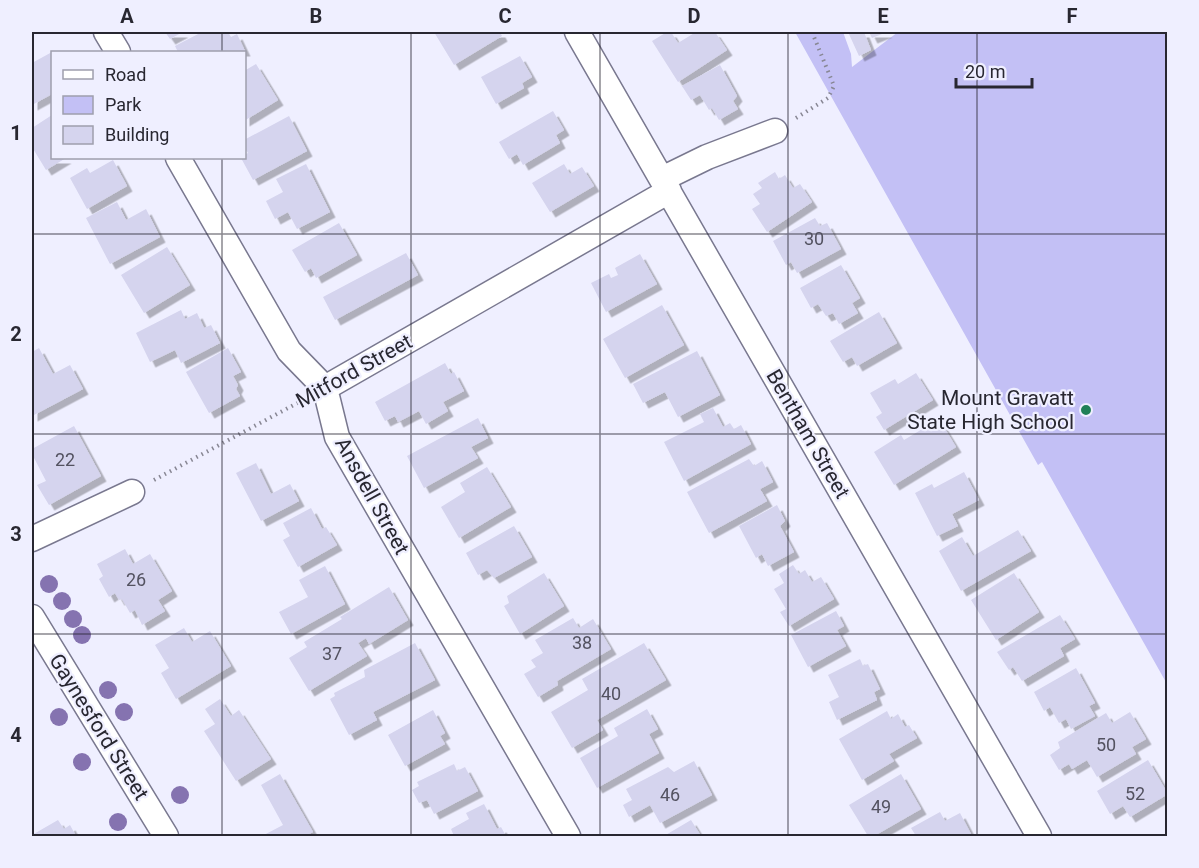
<svg xmlns="http://www.w3.org/2000/svg" width="1199" height="868" font-family="Roboto,sans-serif">
  <style>
    .green { fill: #c3c0f5 }
    .building { fill: #d5d4ee; filter: url(#shadow) }
    .lines { fill: none; stroke-linecap: round; stroke-linejoin: round }
    .street-casing { stroke: #79788f; stroke-width: 27 }
    .path { stroke: #888794; stroke-width: 4; stroke-dasharray: 1.5 4.5; stroke-linecap: butt }
    .street { stroke: #fff; stroke-width: 24 }
    .tree { fill: #8573b0 }
    .grid { fill: none; stroke: #282731; stroke-width: 1.5; stroke-opacity: 0.55 }
    .poi-dot { fill: #208058; stroke: #efefff; stroke-width: 2 }
    .labels { text-anchor: middle; dominant-baseline: central; stroke-width: 4.5; stroke-linejoin: round; paint-order: stroke }
    .number-label { font-size: 18px; fill: #535260 }
    .street-label { font-size: 21px; fill: #282731; stroke: #efefff }
    .poi-label { font-size: 21px; fill: #282731; stroke: #efefff; text-anchor: end }
    .neatline { fill: none; stroke: #282731; stroke-width: 2 }
    .grid-label { font-size: 20px; text-anchor: middle; font-weight: bold; fill: #282731 }
  </style>
  <defs>
    <filter id="shadow"><feDropShadow dx="5.5" dy="5.5" stdDeviation="0" flood-color="#0004"/></filter>
  </defs>
  <rect width="100%" height="100%" fill="#efefff"/>
  <!-- green -->
  <path class="green" d="M795,32H843L851,54L852,67L898,32H1167V684L1042,462L1038,465Z"/>
  <!-- building -->
  <path class="building" d="M165,32H183L170,39Z
    M202,32H228L231,37L237,34L245,51L178,52L175,46Z
    M434,32H500L502,36L454,65Z
    M667,32H671L678,43L696,32H715L727,50L678,82L652,41Z
    M848,32H864L871,50L859,56Z
    M869,32H887L872,38Z
    M52,52V94L32,105V63Z
    M520,56L532,77L522,83L524,88L496,104L481,77Z
    M256,64L278,100L244,121V71Z
    M720,65L737,96L733,101L738,109L719,120L712,108L709,110L700,95L691,100L682,86Z
    M553,111L564,130L556,135L560,143L523,165L517,154L509,159L499,142Z
    M52,115V158H66L46,170L32,147V128Z
    M289,116L307,151L253,180L241,158H244V155L248,153L244,147V140Z
    M113,160L127,186L87,209L70,178L87,168L90,173Z
    M306,164L330,212L297,229L288,212L275,219L266,201L283,192L276,179Z
    M564,164L570,174L582,167L594,186L550,212L532,183Z
    M775,172L779,179L785,175L793,188L800,184L812,202L767,232L752,209L760,204L753,194L762,188L758,183Z
    M117,202L126,220L146,209L160,237L110,264L86,218Z
    M815,218L820,226L827,223L841,249L797,273L791,262L786,265L773,241Z
    M339,223L357,255L316,278L311,268L305,272L292,250Z
    M167,247L190,285L144,313L121,275Z
    M406,253L418,275L335,320L323,297Z
    M640,254L657,284L606,312L591,283L609,274L611,278L618,275L615,268Z
    M841,265L860,298L852,303L858,313L839,324L833,313L826,316L818,304L811,308L800,288Z
    M662,305L684,345L625,378L603,339Z
    M181,310L185,319L197,313L204,328L211,325L220,343L181,363L175,350L150,362L136,333Z
    M879,312L897,343L857,366L852,357L843,362L830,341Z
    M39,348L53,374L70,365L83,389L32,416V352Z
    M228,348L241,372L233,376L238,385L236,389L240,396L209,413L186,372Z
    M697,351L720,395L678,417L665,392L643,403L633,384Z
    M445,363L451,374L454,372L464,391L443,402L448,411L426,424L419,411L398,422L395,416L385,421L375,402Z
    M916,373L933,400L884,430L876,417L882,413L870,393L895,379L898,384Z
    M713,408L723,427L730,423L734,429L741,425L751,444L684,481L664,442L704,422L700,414Z
    M478,418L488,438L471,447L478,458L424,488L407,456Z
    M939,419L956,447L894,485L874,452L901,435L904,440Z
    M74,426L101,476L49,505L37,485L46,481L32,454V449Z
    M749,459L754,466L762,461L773,482L760,489L767,501L709,533L687,492Z
    M256,463L271,494L290,484L299,501L261,521L236,473Z
    M487,467L511,507L459,538L441,507L465,492L460,483Z
    M964,472L979,500L952,514L958,526L937,536L915,493L932,484L934,488Z
    M777,505L785,521L780,526L794,552L768,566L762,554L756,558L739,526Z
    M311,508L322,529L326,527L337,545L298,567L283,540L290,536L283,523Z
    M514,526L532,557L494,578L487,570L478,575L466,553Z
    M1018,530L1031,551L961,591L939,551L962,537L973,556Z
    M125,549L133,564L150,554L172,591L158,600L165,611L142,625L135,610L130,613L122,599L119,600L115,593L109,597L99,579L103,576L97,564Z
    M793,565L799,574L805,570L812,582L821,577L834,599L789,626L780,612L786,609L774,589L784,583L779,574Z
    M325,566L345,604L291,634L279,612L308,597L299,580Z
    M544,573L564,606L520,634L504,606L509,603L507,596Z
    M1014,573L1039,612L996,640L971,600Z
    M389,587L408,620L369,644L366,638L358,643L367,656L309,691L289,658L307,647L304,642L342,619L340,617Z
    M836,611L844,626L837,630L846,646L808,667L791,635Z
    M1060,615L1075,639L1060,648L1064,656L1022,681L1013,667L1009,670L997,652Z
    M573,618L579,628L593,619L611,649L557,681L558,685L538,697L524,674L536,667L531,660L543,653L535,640Z
    M184,628L192,642L210,631L231,666L176,699L161,673L169,668L155,645Z
    M415,643L435,680L373,712L377,720L349,735L330,699L335,696L334,693L365,677L364,670Z
    M644,643L666,680L597,720L603,730L572,748L551,712L588,690L582,679Z
    M860,659L863,666L868,664L880,689L874,692L877,700L837,720L829,702L839,697L828,675Z
    M1076,668L1095,703L1089,706L1095,716L1071,729L1066,719L1059,723L1050,707L1044,711L1034,692Z
    M220,699L231,716L239,710L271,759L236,781L204,731L215,724L205,709Z
    M647,709L658,729L649,734L659,753L597,788L580,758L618,736L614,728Z
    M433,710L445,733L440,736L445,744L405,766L388,735Z
    M887,711L891,719L898,714L905,727L909,725L917,738L889,754L894,761L862,780L839,739Z
    M1130,712L1146,739L1132,747L1136,754L1097,777L1087,760L1072,769L1069,764L1059,770L1050,755L1060,748L1058,742L1106,713L1112,723Z
    M1148,760L1168,794L1130,817L1123,806L1110,814L1097,791Z
    M694,761L712,795L660,823L650,805L629,817L623,805L632,800L626,789L668,767L674,772Z
    M454,764L457,771L465,767L478,791L434,814L427,800L419,803L412,790L419,786L417,782Z
    M280,774L313,832L305,836H262L283,825L261,785Z
    M901,774L921,809L874,836H868L849,805Z
    M484,804L497,829L501,827L506,836H454L451,829L469,819L466,813Z
    M940,812L945,821L960,813L972,836H916L911,828Z
    M58,820L64,829L70,825L76,836H32V835Z
    M691,820L701,836H664Z"/>
  <g class="lines">
    <defs>
      <path id="street" d="M106,32L118,52
        M577,32L1039,836
        M178,158L289,351L325,388L337,437L568,836
        M662,179L707,157L775,131
        M325,388L669,191
        M32,539L132,492
        M32,617L166,836"/>
    </defs>
    <!-- street casing -->
    <use href="#street" class="street-casing"/>
    <!-- path -->
    <path class="path" d="M796,118L828,98L834,86L812,32
      M154,480L303,400"/>
    <!-- street -->
    <use href="#street" class="street"/>
  </g>
  <!-- trees -->
  <g class="tree">
    <circle cx="49" cy="584" r="9"/>
    <circle cx="62" cy="601" r="9"/>
    <circle cx="73" cy="619" r="9"/>
    <circle cx="82" cy="635" r="9"/>
    <circle cx="108" cy="690" r="9"/>
    <circle cx="124" cy="712" r="9"/>
    <circle cx="59" cy="717" r="9"/>
    <circle cx="82" cy="762" r="9"/>
    <circle cx="180" cy="795" r="9"/>
    <circle cx="118" cy="822" r="9"/>
  </g>
  <!-- grid -->
  <path class="grid" d="M222,32V52M411,32V836M600,32V836M788,32V836M977,32V836M222,158V836M32,234H1168M32,434H1168M32,634H1168"/>
  <!-- markers -->
  <circle class="poi-dot" cx="1086" cy="410" r="6"/>
  <g class="labels">
    <!-- number labels -->
    <g class="number-label">
      <text x="814" y="238">30</text>
      <text x="65" y="459">22</text>
      <text x="136" y="579">26</text>
      <text x="582" y="642">38</text>
      <text x="332" y="653">37</text>
      <text x="611" y="693">40</text>
      <text x="1106" y="744">50</text>
      <text x="1135" y="793">52</text>
      <text x="670" y="794">46</text>
      <text x="881" y="806">49</text>
    </g>
    <!-- street labels -->
    <g class="street-label">
      <text transform="translate(354 371) rotate(-29)">Mitford Street</text>
      <text transform="translate(808 434) rotate(60)">Bentham Street</text>
      <text transform="translate(372 496) rotate(61)">Ansdell Street</text>
      <text transform="translate(99 727) rotate(58)">Gaynesford Street</text>
    </g>
    <!-- poi labels -->
    <g class="poi-label">
      <text x="1074" y="398">Mount Gravatt<tspan x="1074" dy="24">State High School</tspan></text>
    </g>
  </g>
  <!-- border -->
  <rect width="1199" height="868" fill="none" stroke="#efefff" stroke-width="66"/>
  <!-- legend -->
  <rect x="51" y="51" width="195" height="108" fill="#efefff" stroke="#9f9fad" stroke-width="1.5"/>
  <rect x="63" y="70" width="30" height="9" fill="#ffffff" stroke="#9f9fad" stroke-width="1.5"/>
  <text x="105" y="81" font-size="18" fill="#282731">Road</text>
  <rect x="63" y="96" width="30" height="18" fill="#c3c0f5" stroke="#9f9fad" stroke-width="1.5"/>
  <text x="105" y="111" font-size="18" fill="#282731">Park</text>
  <rect x="63" y="126" width="30" height="18" fill="#d5d4ee" stroke="#9f9fad" stroke-width="1.5"/>
  <text x="105" y="141" font-size="18" fill="#282731">Building</text>
  <!-- scale -->
  <path d="M956 78v9h76v-9" fill="none" stroke="#282731" stroke-width="3"/>
  <text x="965" y="78" font-size="18" fill="#282731" stroke="#efefff" stroke-width="4.5" paint-order="stroke">20 m</text>
  <rect x="33" y="33" width="1133" height="802" class="neatline"/>
  <g class="grid-label">
    <text x="127" y="23">A</text>
    <text x="316" y="23">B</text>
    <text x="505" y="23">C</text>
    <text x="694" y="23">D</text>
    <text x="883" y="23">E</text>
    <text x="1072" y="23">F</text>
    <text x="16" y="140">1</text>
    <text x="16" y="341">2</text>
    <text x="16" y="541">3</text>
    <text x="16" y="742">4</text>
  </g>
</svg>
